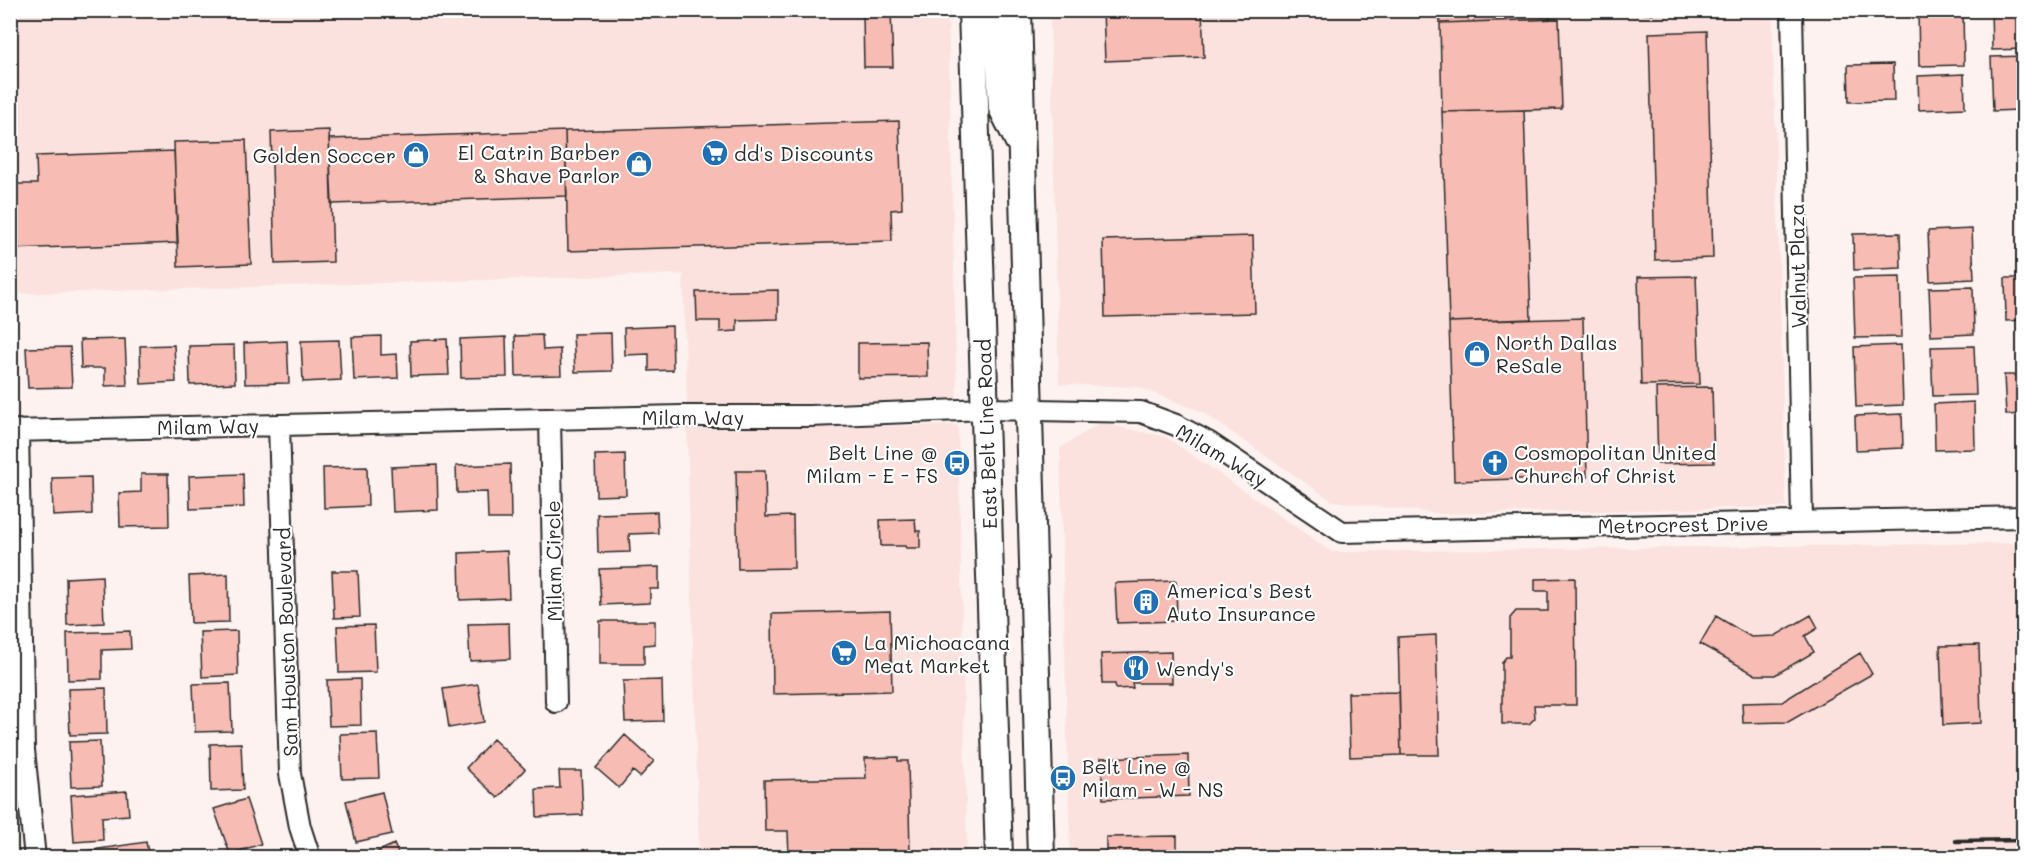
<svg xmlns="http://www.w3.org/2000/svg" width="2034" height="868" font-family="Mali,sans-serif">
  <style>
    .built { fill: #fbe2de }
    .building { fill: #f7bcb3; stroke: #2b2b2b; stroke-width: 1.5 }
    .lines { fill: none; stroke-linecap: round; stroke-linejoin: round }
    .minor-casing { stroke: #2b2b2b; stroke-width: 24 }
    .major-casing { stroke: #2b2b2b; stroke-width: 30 }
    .minor { stroke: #fff; stroke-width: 20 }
    .major { stroke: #fff; stroke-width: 26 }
    .rail { stroke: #2b2b2b; stroke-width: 4.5 }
    .labels { text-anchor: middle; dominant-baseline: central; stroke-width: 4.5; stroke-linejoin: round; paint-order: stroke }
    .poi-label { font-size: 20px; fill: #2b2b2b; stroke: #fff; text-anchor: start }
    .street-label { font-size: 20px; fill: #2b2b2b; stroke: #fff }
  </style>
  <rect width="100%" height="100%" fill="#fdf2f0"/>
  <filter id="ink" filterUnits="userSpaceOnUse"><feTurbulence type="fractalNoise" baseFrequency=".0167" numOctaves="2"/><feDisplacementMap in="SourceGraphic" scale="12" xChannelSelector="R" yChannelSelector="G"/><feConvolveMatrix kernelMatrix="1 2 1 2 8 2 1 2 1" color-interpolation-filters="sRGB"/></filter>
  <g filter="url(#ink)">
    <!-- built -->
    <path class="built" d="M10,11H948L957,399L687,406L683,274L11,294Z
      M1050,11H1772L1786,507L1442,514L1332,501L1202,412L1138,387L1059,384Z
      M1100,423L1166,437L1332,552L2023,543V857H1070L1060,448Z
      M958,425L967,857H699L687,429Z"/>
    <!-- building -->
    <path class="building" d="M855,10H891L893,67H864L863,16H856Z
      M1103,10H1202L1204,57L1105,61Z
      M1439,10H1550V19L1440,23Z
      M1645,10H1705V12L1645,14Z
      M1918,10H1963L1964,65L1919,66Z
      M1991,10H2024V49L1992,50Z
      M1559,19L1562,109L1442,112L1440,23Z
      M1707,31L1713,258L1655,260L1649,33Z
      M2024,56V91H2019L2020,110L1993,111L1991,57Z
      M1893,64L1894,101L1849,102L1848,65Z
      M1964,74L1965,108L1919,110L1918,76Z
      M1524,110L1531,319L1449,322L1442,112Z
      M899,121L902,209L891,210L892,241L568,251L565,131Z
      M329,130L333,262L275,264L271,132Z
      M565,131L567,196L332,204L329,139Z
      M246,140L251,264L178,267L174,142Z
      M174,151L178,243L10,249V179L16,184H37L36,156Z
      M1972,229L1974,279L1930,281L1928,231Z
      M1900,233L1901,268L1854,270L1853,234Z
      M1253,236L1255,313L1105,317L1103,240Z
      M1696,276L1700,384L1641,385L1638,277Z
      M1900,277L1902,337L1855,338L1853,278Z
      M2005,278H2024V320L2006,321Z
      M1973,287L1974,334L1931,336L1929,288Z
      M778,290V319L737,320V331L720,332V321H697L696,292Z
      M1583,318L1587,477L1454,481L1449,322Z
      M672,326L673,370L649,371V354L625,355L624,328Z
      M611,333L612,371L575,372L573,334Z
      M542,335L543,350L560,349L561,375L516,376L515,336Z
      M381,336V355L397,354L398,378L354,380L352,337Z
      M506,337L507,377L461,378L460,339Z
      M125,339L127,385L105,386V368H81L80,340Z
      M447,339L449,375L411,376L410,341Z
      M339,340L341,380L303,382L301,341Z
      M287,341L289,383L245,384L244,343Z
      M927,342L928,377L858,378V343Z
      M174,345L176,382L141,384L140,346Z
      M234,345L235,383L190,385L189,346Z
      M1901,345L1903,405L1856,407L1854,347Z
      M1974,346L1976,395L1933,396L1931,347Z
      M70,347L72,387L28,388L26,348Z
      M10,349H13L14,387H10Z
      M2004,375H2024V414L2006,415Z
      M1712,387L1714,463L1658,464L1656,388Z
      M1974,402L1975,449L1935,450L1934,404Z
      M1902,414L1903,448L1856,450L1855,416Z
      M625,454L626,495L596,496L595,455Z
      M510,464L511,519H488L487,492L457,493L456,466Z
      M437,465L438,510L393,512L391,467Z
      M367,467L368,506L324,508L323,468Z
      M736,471H765L766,517L793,516L794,568L738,569Z
      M141,474H168L169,526L120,527L119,493L141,492Z
      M243,474L244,507L190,509L189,476Z
      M91,477L92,514L53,516L52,478Z
      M657,512L658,533L629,534L630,552L598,553L597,514Z
      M915,519L916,531H920V548H906L905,546H881L880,520Z
      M507,551L509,598L460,600L459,553Z
      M659,567V589H650V603L601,605L599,569Z
      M332,571H358L360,617L334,618Z
      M228,574L229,622L191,623L189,576Z
      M102,576L104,623L67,625L66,578Z
      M1575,578L1576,705H1534L1535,718L1529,724H1502V662L1506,657H1510V618L1516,611H1548V591H1535V579Z
      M1176,581L1177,621L1117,623L1115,583Z
      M890,611L892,691L773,694L772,614Z
      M1811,615L1818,628L1805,636L1814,652L1775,675H1756L1700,644L1716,616L1751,637L1775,636Z
      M600,621H655V644L644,645V664H600Z
      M509,623L510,659L470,661L468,624Z
      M374,625L376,672L339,673L337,626Z
      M130,631L131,649L102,650V679L68,680L67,633Z
      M237,631L238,675L202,677L200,632Z
      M1436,635L1439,755H1401L1398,637Z
      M1979,645L1981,723L1943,725L1940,646Z
      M1171,652L1172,683H1132L1133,688L1116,689L1115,684H1102L1101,654Z
      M1860,653L1872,674L1788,722L1743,723L1742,703L1782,702Z
      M360,679L361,725L329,726L327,680Z
      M662,680L663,721L625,722L623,681Z
      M230,683L232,731L195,732L193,684Z
      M478,684L484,722L449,728L443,689Z
      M106,688L107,734L70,735L68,689Z
      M1399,692L1401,755L1350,757L1348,693Z
      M377,733L379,778L342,779L340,734Z
      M625,735L654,761L640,777L633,771L619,788L596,768Z
      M493,739L525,769L498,798L466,768Z
      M100,741L102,786L71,787L69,742Z
      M241,743L243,790L211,791L210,744Z
      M1188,755L1189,796L1103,799L1101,758Z
      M898,757V761H908L910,853H894V857L789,858L788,831H765L764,780L866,778L865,758Z
      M559,771H581L583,815L537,817L536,789L560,788Z
      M127,791L129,815L102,817L103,840L74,842L71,795Z
      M382,792L392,834L356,842L346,801Z
      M246,799L261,844L230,854L214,809Z
      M1177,836V858H1106V837Z
      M146,842L148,852L123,858H80L79,852Z
      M394,844L400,858H365Z"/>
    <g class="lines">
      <defs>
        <path id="minor" d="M1792,10L1802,521
          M550,419L556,702
          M279,425L290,774L300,827L310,858
          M18,430L24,750L35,858
          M10,431L682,416H810L986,409L1141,412L1176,425L1208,442L1342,532L2024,517"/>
        <path id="major" d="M972,10L999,858
          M997,10L1002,108L1018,140
          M1018,10L1041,858"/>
      </defs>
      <!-- minor casing -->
      <use href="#minor" class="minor-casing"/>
      <!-- major casing -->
      <use href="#major" class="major-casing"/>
      <!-- minor -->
      <use href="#minor" class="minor"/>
      <!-- major -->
      <use href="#major" class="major"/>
      <!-- rail -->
      <path class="rail" d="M1956,841L2024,840"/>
    </g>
  </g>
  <!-- icons -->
  <defs>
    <symbol id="supermarket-disc" viewBox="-11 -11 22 22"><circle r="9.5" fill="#1f6fb2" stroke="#fff"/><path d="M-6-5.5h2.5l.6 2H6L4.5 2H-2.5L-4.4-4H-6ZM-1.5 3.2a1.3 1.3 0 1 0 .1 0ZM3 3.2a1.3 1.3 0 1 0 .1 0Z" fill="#fff"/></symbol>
    <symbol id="shop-disc" viewBox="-11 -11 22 22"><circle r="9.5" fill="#1f6fb2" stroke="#fff"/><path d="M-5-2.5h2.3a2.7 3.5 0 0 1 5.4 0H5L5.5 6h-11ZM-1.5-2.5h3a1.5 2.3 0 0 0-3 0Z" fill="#fff"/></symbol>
    <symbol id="bus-disc" viewBox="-11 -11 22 22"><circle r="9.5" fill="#1f6fb2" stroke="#fff"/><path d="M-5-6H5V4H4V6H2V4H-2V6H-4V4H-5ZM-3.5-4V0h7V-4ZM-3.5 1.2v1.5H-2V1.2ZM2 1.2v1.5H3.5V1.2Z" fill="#fff"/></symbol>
    <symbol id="church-disc" viewBox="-11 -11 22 22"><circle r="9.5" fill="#1f6fb2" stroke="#fff"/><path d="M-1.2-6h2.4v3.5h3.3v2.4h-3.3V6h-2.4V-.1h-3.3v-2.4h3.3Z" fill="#fff"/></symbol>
    <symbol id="building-disc" viewBox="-11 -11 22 22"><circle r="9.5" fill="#1f6fb2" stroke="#fff"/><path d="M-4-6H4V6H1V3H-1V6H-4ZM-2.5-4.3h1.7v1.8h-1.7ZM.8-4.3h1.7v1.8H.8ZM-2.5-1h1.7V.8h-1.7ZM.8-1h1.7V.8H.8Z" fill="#fff"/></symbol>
    <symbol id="restaurant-disc" viewBox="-11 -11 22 22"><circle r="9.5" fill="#1f6fb2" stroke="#fff"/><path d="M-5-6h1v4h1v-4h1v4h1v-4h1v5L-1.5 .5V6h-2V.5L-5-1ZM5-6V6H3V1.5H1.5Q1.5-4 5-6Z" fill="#fff"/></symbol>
  </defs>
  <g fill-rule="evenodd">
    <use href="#supermarket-disc" x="700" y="138" width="30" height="30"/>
    <use href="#shop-disc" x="401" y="140" width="30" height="30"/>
    <use href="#shop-disc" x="624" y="149" width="30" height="30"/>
    <use href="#shop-disc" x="1462" y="339" width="30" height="30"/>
    <use href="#bus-disc" x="942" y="448" width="30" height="30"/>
    <use href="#church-disc" x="1480" y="448" width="30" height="30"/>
    <use href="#building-disc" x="1131" y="587" width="30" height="30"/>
    <use href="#supermarket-disc" x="829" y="638" width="30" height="30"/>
    <use href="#restaurant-disc" x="1121" y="653" width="30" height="30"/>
    <use href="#bus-disc" x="1048" y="763" width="30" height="30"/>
  </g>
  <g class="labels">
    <!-- poi labels -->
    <g class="poi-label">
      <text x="620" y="152" text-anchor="end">El Catrin Barber<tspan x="620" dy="23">&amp; Shave Parlor</tspan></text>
      <text x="734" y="153">dd's Discounts</text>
      <text x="396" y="155" text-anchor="end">Golden Soccer</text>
      <text x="1496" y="342">North Dallas<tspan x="1496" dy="23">ReSale</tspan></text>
      <text x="938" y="452" text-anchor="end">Belt Line @<tspan x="938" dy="23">Milam - E - FS</tspan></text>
      <text x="1514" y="452">Cosmopolitan United<tspan x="1514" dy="23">Church of Christ</tspan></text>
      <text x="1166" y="590">America's Best<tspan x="1166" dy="23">Auto Insurance</tspan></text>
      <text x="864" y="642">La Michoacana<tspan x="864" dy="23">Meat Market</tspan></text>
      <text x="1156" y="668">Wendy's</text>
      <text x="1082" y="766">Belt Line @<tspan x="1082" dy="23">Milam - W - NS</tspan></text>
    </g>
    <!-- street labels -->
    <g class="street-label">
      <text transform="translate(1797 266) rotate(-91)">Walnut Plaza</text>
      <text x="693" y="417">Milam Way</text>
      <text transform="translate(208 426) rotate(-1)">Milam Way</text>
      <text transform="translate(986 434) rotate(-92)">East Belt Line Road</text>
      <text transform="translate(1222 455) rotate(31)">Milam Way</text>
      <text transform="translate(1683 524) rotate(-1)">Metrocrest Drive</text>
      <text transform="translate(553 561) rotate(-91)">Milam Circle</text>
      <text transform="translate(286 642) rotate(-92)">Sam Houston Boulevard</text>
    </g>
  </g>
  <!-- margin -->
  <rect width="2034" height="868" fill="none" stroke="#fff" stroke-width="36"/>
  <rect x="18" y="18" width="1998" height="832" fill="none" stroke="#2b2b2b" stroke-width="2" filter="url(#ink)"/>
</svg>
